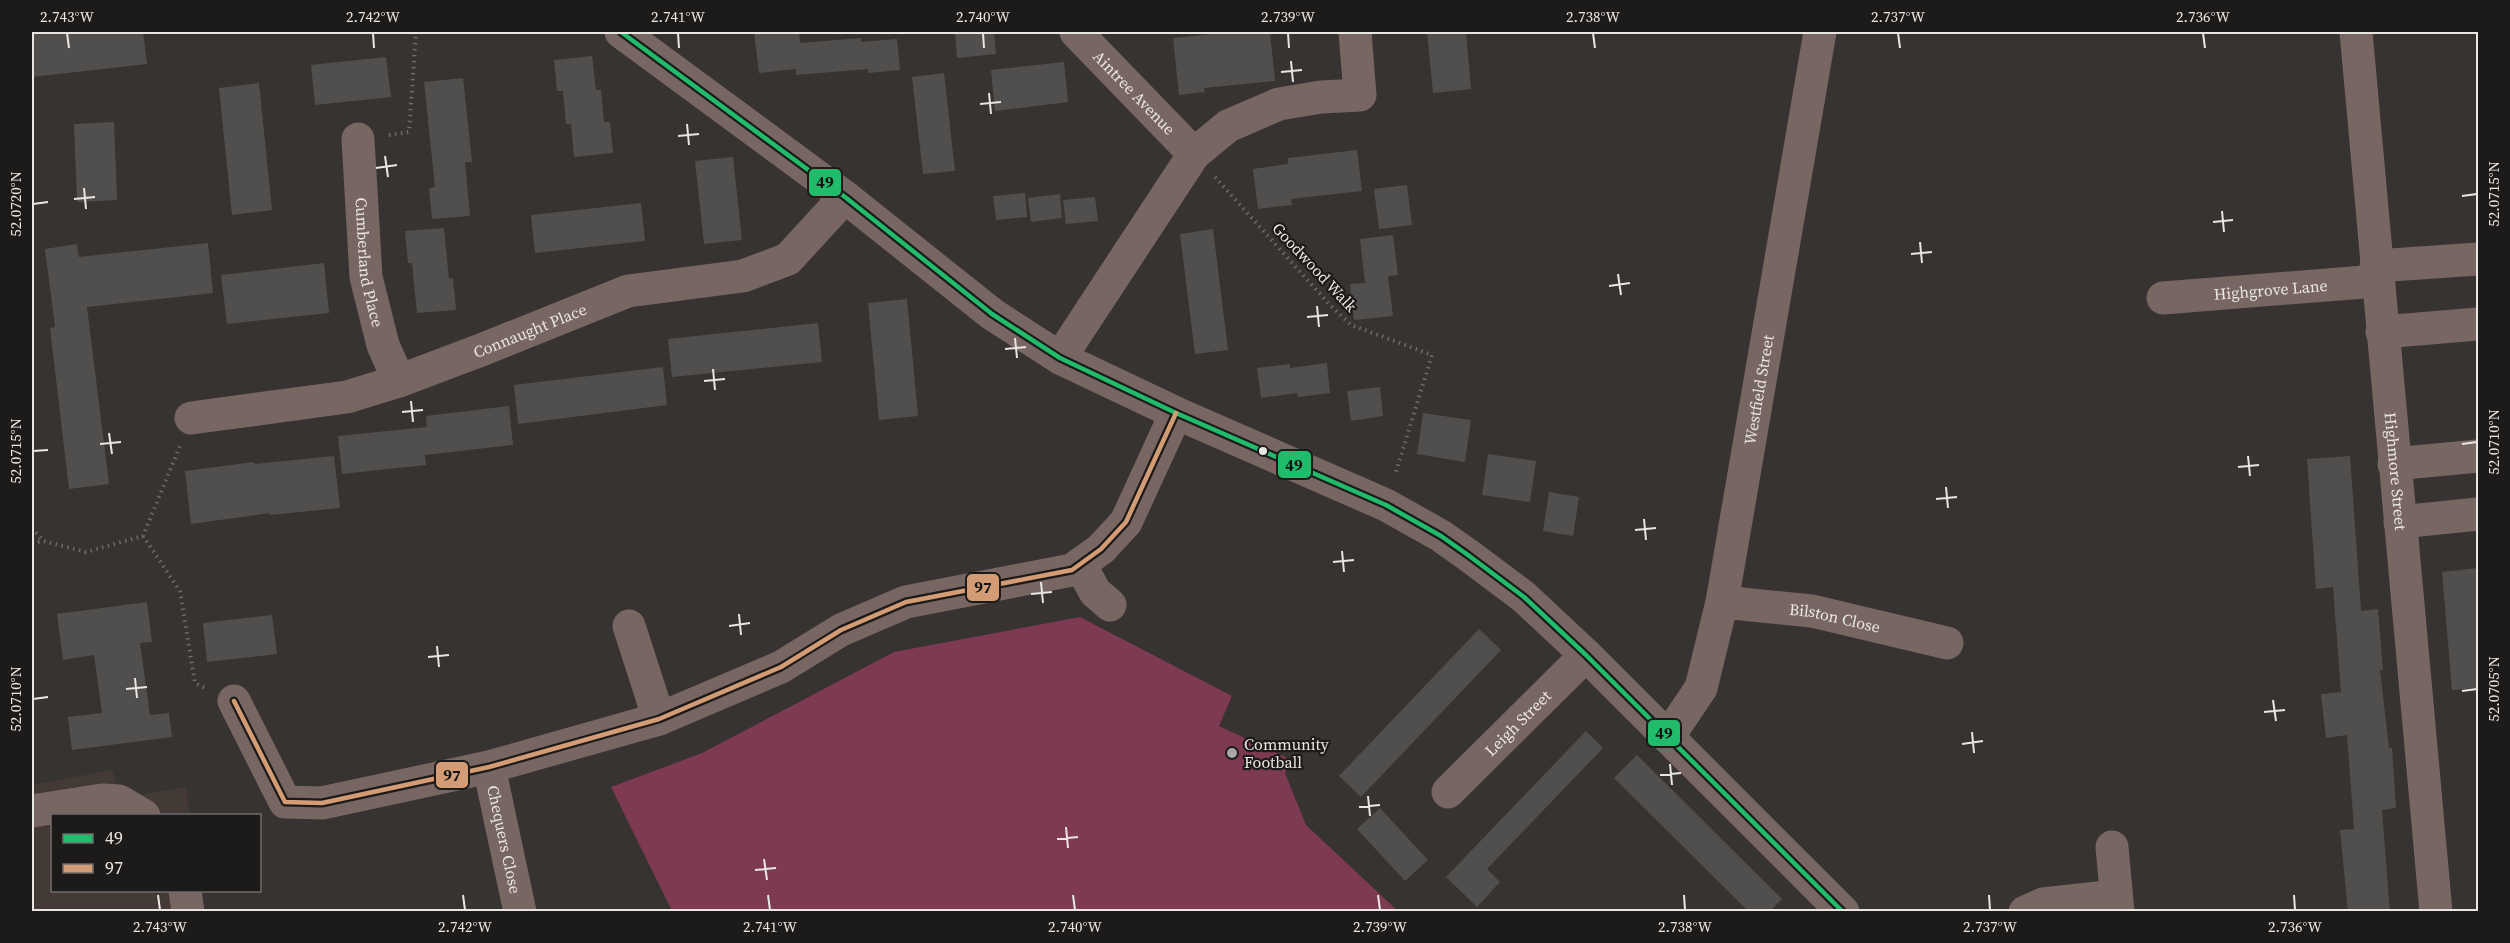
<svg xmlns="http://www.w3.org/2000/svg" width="2510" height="943" font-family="'Source Serif 4',serif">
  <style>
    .built { fill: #433a35 }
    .green { fill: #7e3a52 }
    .building { fill: #514f4d }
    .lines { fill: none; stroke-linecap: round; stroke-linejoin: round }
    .path { stroke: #756967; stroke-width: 4; stroke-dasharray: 1.5 4.5; stroke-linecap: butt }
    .minor { stroke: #786663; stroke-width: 33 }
    .bus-1-casing { stroke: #1d1b1a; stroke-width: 9 }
    .bus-2-casing { stroke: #1d1b1a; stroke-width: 9 }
    .bus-1 { stroke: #20bc6c; stroke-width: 4.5 }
    .bus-2 { stroke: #d39c74; stroke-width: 4.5 }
    .ticks { fill: none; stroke: #e9e6e4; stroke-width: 2 }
    .bus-dot { fill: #e9e6e4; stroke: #1d1b1a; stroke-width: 2 }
    .poi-dot { fill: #aaa7a5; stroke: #1d1b1a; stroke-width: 2 }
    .labels { text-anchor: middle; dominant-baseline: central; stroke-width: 4.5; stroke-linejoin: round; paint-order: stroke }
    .street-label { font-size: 16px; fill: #e9e6e4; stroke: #1d1b1a }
    .poi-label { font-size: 16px; fill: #e9e6e4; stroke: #1d1b1a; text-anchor: start }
    .line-badge { stroke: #1d1b1a; stroke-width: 2 }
    .pale-badge-label { font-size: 16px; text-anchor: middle; font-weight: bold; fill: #111 }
    .neatline { fill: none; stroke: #e9e6e4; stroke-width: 2 }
    .ticks-label { font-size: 15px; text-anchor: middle; fill: #e9e6e4 }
  </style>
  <rect width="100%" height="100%" fill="#363331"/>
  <!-- built -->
  <path class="built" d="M112,770L121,798L186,787L190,815L52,816V890L201,891L204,911L32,912V785Z"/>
  <!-- green -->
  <path class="green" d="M1080,617L1232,696L1219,726L1292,760L1285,773L1306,825L1398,911H672L611,787L702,753L894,652Z"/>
  <!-- building -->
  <path class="building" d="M32,32H143L147,64L32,77Z
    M754,32H799L800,43L861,38V42L897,39L900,70L868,73V69L796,75V69L759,73Z
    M955,32H994L996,54L957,58Z
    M1233,32H1270L1275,81L1204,88L1205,92L1179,95L1173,38Z
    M1427,32H1466L1471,89L1433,93Z
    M592,56L596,90H601L604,122H610L613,153L574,157L571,124H566L563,91H557L554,60Z
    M386,57L391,97L315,105L311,65Z
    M1064,62L1068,102L995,111L991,70Z
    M944,73L955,171L923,174L912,77Z
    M463,78L472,162H465L470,216L432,219L429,188L435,187L424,82Z
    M259,83L272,210L232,215L219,88Z
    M114,122L117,200L77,202L74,124Z
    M1357,150L1362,191L1291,199L1292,205L1258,209L1253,169L1288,164V158Z
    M733,157L742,240L704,244L695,161Z
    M1407,185L1412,225L1379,229L1374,189Z
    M1025,193L1027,217L996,220L993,196Z
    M1060,194L1062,218L1031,222L1028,198Z
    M1095,197L1098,221L1066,224L1063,200Z
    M641,203L645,241L535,253L531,215Z
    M444,228L449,279L453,278L456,310L417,313L412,263H408L405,231Z
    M1213,229L1228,350L1195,354L1180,234Z
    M1393,235L1398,275L1388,276L1393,316L1354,320L1350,284L1365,283L1360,239Z
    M208,243L213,293L87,307L109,484L69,489L50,328L55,327L45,249L77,244L79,257Z
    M324,263L329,313L227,324L221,275Z
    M907,299L918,416L879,420L868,303Z
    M818,323L822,362L672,377L668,339Z
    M1327,363L1330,393L1298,397L1297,393L1261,398L1257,368L1290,364V368Z
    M663,367L667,405L518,424L514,385Z
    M1380,387L1383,416L1351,421L1347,391Z
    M509,406L513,445L425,455L426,465L342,474L338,436L427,427L426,416Z
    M1423,413L1471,420L1465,462L1417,454Z
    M1488,454L1536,461L1530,502L1482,495Z
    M334,456L340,508L270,515V513L191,524L185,471L254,462L255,464Z
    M2350,456L2361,611L2378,609L2383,670H2380L2389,748H2392L2396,808L2382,810L2390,912H2348L2340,830L2354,829L2347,735L2326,738L2321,694L2341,692L2333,587L2316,589L2307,459Z
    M1549,492L1579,497L1573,536L1543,531Z
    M2478,568V688L2452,690L2442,572Z
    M147,602L152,642L140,643L150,715L169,713L172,737L72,750L68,717L102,713L94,655L63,660L57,614Z
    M272,615L277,654L207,662L203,623Z
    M1479,629L1501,650L1361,797L1339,776Z
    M1586,731L1603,748L1487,869L1500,882L1477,907L1446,877Z
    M1637,755L1782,899L1769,912H1749L1614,778Z
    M1380,808L1428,860L1405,881L1357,829Z"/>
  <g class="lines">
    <!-- path -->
    <path class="path" d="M389,135L409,132L416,32
      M1215,177L1328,303L1351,325L1432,355L1395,475
      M32,528L43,541L86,552L143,536L180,446
      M143,536L180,591L195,683L207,689
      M32,543L43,541"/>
    <!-- minor -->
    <g class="minor">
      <path d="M621,32L845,197L992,314L1060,358L1176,413L1386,505L1441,536L1468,555L1524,597L1586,655L1843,912"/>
      <path id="s1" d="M1076,32L1194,154"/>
      <path id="s2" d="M2356,32L2436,912"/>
      <path id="s3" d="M358,139L366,277L383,345L399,381"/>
      <path d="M2376,266L2478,259"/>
      <path id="s4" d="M2163,298L2377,281"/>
      <path d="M2382,332L2478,324"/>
      <path d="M1060,358L1194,154L1228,126L1279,104L1321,97L1360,95L1355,32"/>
      <path id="s5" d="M191,418L347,397L399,381L481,350L628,291L743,276L788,259L845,197"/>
      <path d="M2394,464L2478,456"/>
      <path d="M2400,522L2478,514"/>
      <path d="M1080,564L1095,592L1110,605"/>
      <path id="s6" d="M1722,602L1812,611L1947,643"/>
      <path d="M629,626L659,719"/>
      <path d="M234,701L285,802L322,803L489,767L659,719L781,667L841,630L906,602L1072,570L1101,549L1126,522L1176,413"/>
      <path id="s7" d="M1668,737L1701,688L1722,602L1820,32"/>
      <path id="s8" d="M489,767L520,912"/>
      <path id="s9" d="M1448,792L1586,655"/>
      <path d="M32,811L102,800L119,801L144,816"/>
      <path d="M2112,847L2118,912"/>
      <path d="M185,890L188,912"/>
      <path d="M2025,912L2043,904L2116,896"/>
    </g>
    <defs>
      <path id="bus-1" d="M621,32L845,197L992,314L1060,358L1176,413L1386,505L1441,536L1468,555L1524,597L1586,655L1843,912"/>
      <path id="bus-2" d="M234,701L285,802L322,803L489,767L659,719L781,667L841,630L906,602L1072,570L1101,549L1126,522L1176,413"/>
    </defs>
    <!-- bus-1 casing -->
    <use href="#bus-1" class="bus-1-casing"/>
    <!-- bus-2 casing -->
    <use href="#bus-2" class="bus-2-casing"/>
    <!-- bus-1 -->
    <use href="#bus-1" class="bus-1"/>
    <!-- bus-2 -->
    <use href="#bus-2" class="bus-2"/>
  </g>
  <!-- ticks -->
  <path class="ticks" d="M67,33L69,48M373,33L374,48M678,33L679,48M983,33L984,48M1288,33L1289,48M1593,33L1595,48M1898,33L1900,48M2203,33L2205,48M1291,61L1293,82M1281,72L1302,70M989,93L991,114M980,104L1001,102M687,124L689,145M678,136L699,134M385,156L388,177M376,168L397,165M84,188L86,209M2462,196L2477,194M74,199L95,197M33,204L48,202M2222,211L2224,232M2213,222L2233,220M1920,242L1922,263M1911,254L1932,252M1618,274L1621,295M1609,286L1630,283M1317,306L1319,327M1307,317L1328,315M1015,338L1017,358M1005,349L1026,347M713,369L715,390M704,381L725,379M411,401L413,422M402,412L423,410M109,433L112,454M100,444L121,442M2462,444L2477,442M33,451L48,450M2248,456L2250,476M2238,467L2259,465M1946,487L1948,508M1936,499L1957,497M1644,519L1646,540M1635,530L1656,528M1342,551L1344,572M1333,562L1354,560M1041,582L1043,603M1031,594L1052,592M739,614L741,635M729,626L750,623M437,646L439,667M428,657L449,655M135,678L137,698M126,689L147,687M2462,691L2477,689M33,699L48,697M2273,700L2276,721M2264,712L2285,710M1972,732L1974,753M1962,744L1983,741M1670,764L1672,785M1660,775L1681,773M1368,796L1370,816M1359,807L1380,805M1066,827L1068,848M1057,839L1078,837M764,859L767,880M755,870L776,868M158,895L160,910M463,895L465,910M768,895L770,910M1073,895L1075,910M1378,895L1380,910M1684,895L1685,910M1989,895L1990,910M2294,895L2295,910"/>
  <!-- markers -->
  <circle class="bus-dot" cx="1263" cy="451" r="5"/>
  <circle class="poi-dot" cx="1232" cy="753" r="6"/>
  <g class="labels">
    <!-- street labels -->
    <g class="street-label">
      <text stroke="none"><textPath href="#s1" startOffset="84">Aintree Avenue</textPath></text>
      <text stroke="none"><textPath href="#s3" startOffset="124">Cumberland Place</textPath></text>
      <text transform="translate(1315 267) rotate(47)">Goodwood Walk</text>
      <text stroke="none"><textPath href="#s4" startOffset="108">Highgrove Lane</textPath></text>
      <text stroke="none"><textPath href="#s5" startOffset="352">Connaught Place</textPath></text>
      <text stroke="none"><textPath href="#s7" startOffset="363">Westfield Street</textPath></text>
      <text stroke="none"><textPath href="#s2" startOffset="441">Highmore Street</textPath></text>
      <text stroke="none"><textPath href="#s6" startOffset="114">Bilston Close</textPath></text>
      <text stroke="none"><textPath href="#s9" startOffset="98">Leigh Street</textPath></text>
      <text stroke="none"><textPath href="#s8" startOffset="74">Chequers Close</textPath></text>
    </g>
    <!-- poi labels -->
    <g class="poi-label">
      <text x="1244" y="744">Community<tspan x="1244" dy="18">Football</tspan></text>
    </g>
  </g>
  <g class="line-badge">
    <rect x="808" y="168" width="34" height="29" rx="6" fill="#20bc6c"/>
    <rect x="1277" y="450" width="35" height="29" rx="6" fill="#20bc6c"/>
    <rect x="966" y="573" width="34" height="29" rx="6" fill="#d39c74"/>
    <rect x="1647" y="719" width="34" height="28" rx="6" fill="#20bc6c"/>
    <rect x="435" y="761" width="34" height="28" rx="6" fill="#d39c74"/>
  </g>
  <g class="pale-badge-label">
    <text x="825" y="188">49</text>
    <text x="1294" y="471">49</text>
    <text x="983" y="593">97</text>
    <text x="1664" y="739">49</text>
    <text x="452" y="781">97</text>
  </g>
  <!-- border -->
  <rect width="2510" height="943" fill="none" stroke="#1d1b1a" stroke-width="66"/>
  <!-- legend -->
  <rect x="51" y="814" width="210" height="78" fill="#1d1b1a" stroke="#6f6c6b" stroke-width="1.5"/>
  <rect x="63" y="834" width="30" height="9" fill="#20bc6c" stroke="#6f6c6b" stroke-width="1.5"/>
  <text x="105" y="844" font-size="18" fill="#e9e6e4">49</text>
  <rect x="63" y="864" width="30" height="9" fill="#d39c74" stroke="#6f6c6b" stroke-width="1.5"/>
  <text x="105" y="874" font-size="18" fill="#e9e6e4">97</text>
  <rect x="33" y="33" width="2444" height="877" class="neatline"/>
  <g class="ticks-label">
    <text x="67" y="22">2.743°W</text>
    <text x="373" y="22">2.742°W</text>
    <text x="678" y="22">2.741°W</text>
    <text x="983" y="22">2.740°W</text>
    <text x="1288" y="22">2.739°W</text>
    <text x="1593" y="22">2.738°W</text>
    <text x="1898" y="22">2.737°W</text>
    <text x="2203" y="22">2.736°W</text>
    <text transform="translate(2494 194) rotate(-90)" y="5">52.0715°N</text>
    <text transform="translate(16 204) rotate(-90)" y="5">52.0720°N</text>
    <text transform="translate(2494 442) rotate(-90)" y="5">52.0710°N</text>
    <text transform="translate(16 451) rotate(-90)" y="5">52.0715°N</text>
    <text transform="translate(2494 689) rotate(-90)" y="5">52.0705°N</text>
    <text transform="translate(16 699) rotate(-90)" y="5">52.0710°N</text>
    <text x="160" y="932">2.743°W</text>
    <text x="465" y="932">2.742°W</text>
    <text x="770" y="932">2.741°W</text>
    <text x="1075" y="932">2.740°W</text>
    <text x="1380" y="932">2.739°W</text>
    <text x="1685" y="932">2.738°W</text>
    <text x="1990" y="932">2.737°W</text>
    <text x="2295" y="932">2.736°W</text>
  </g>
</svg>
